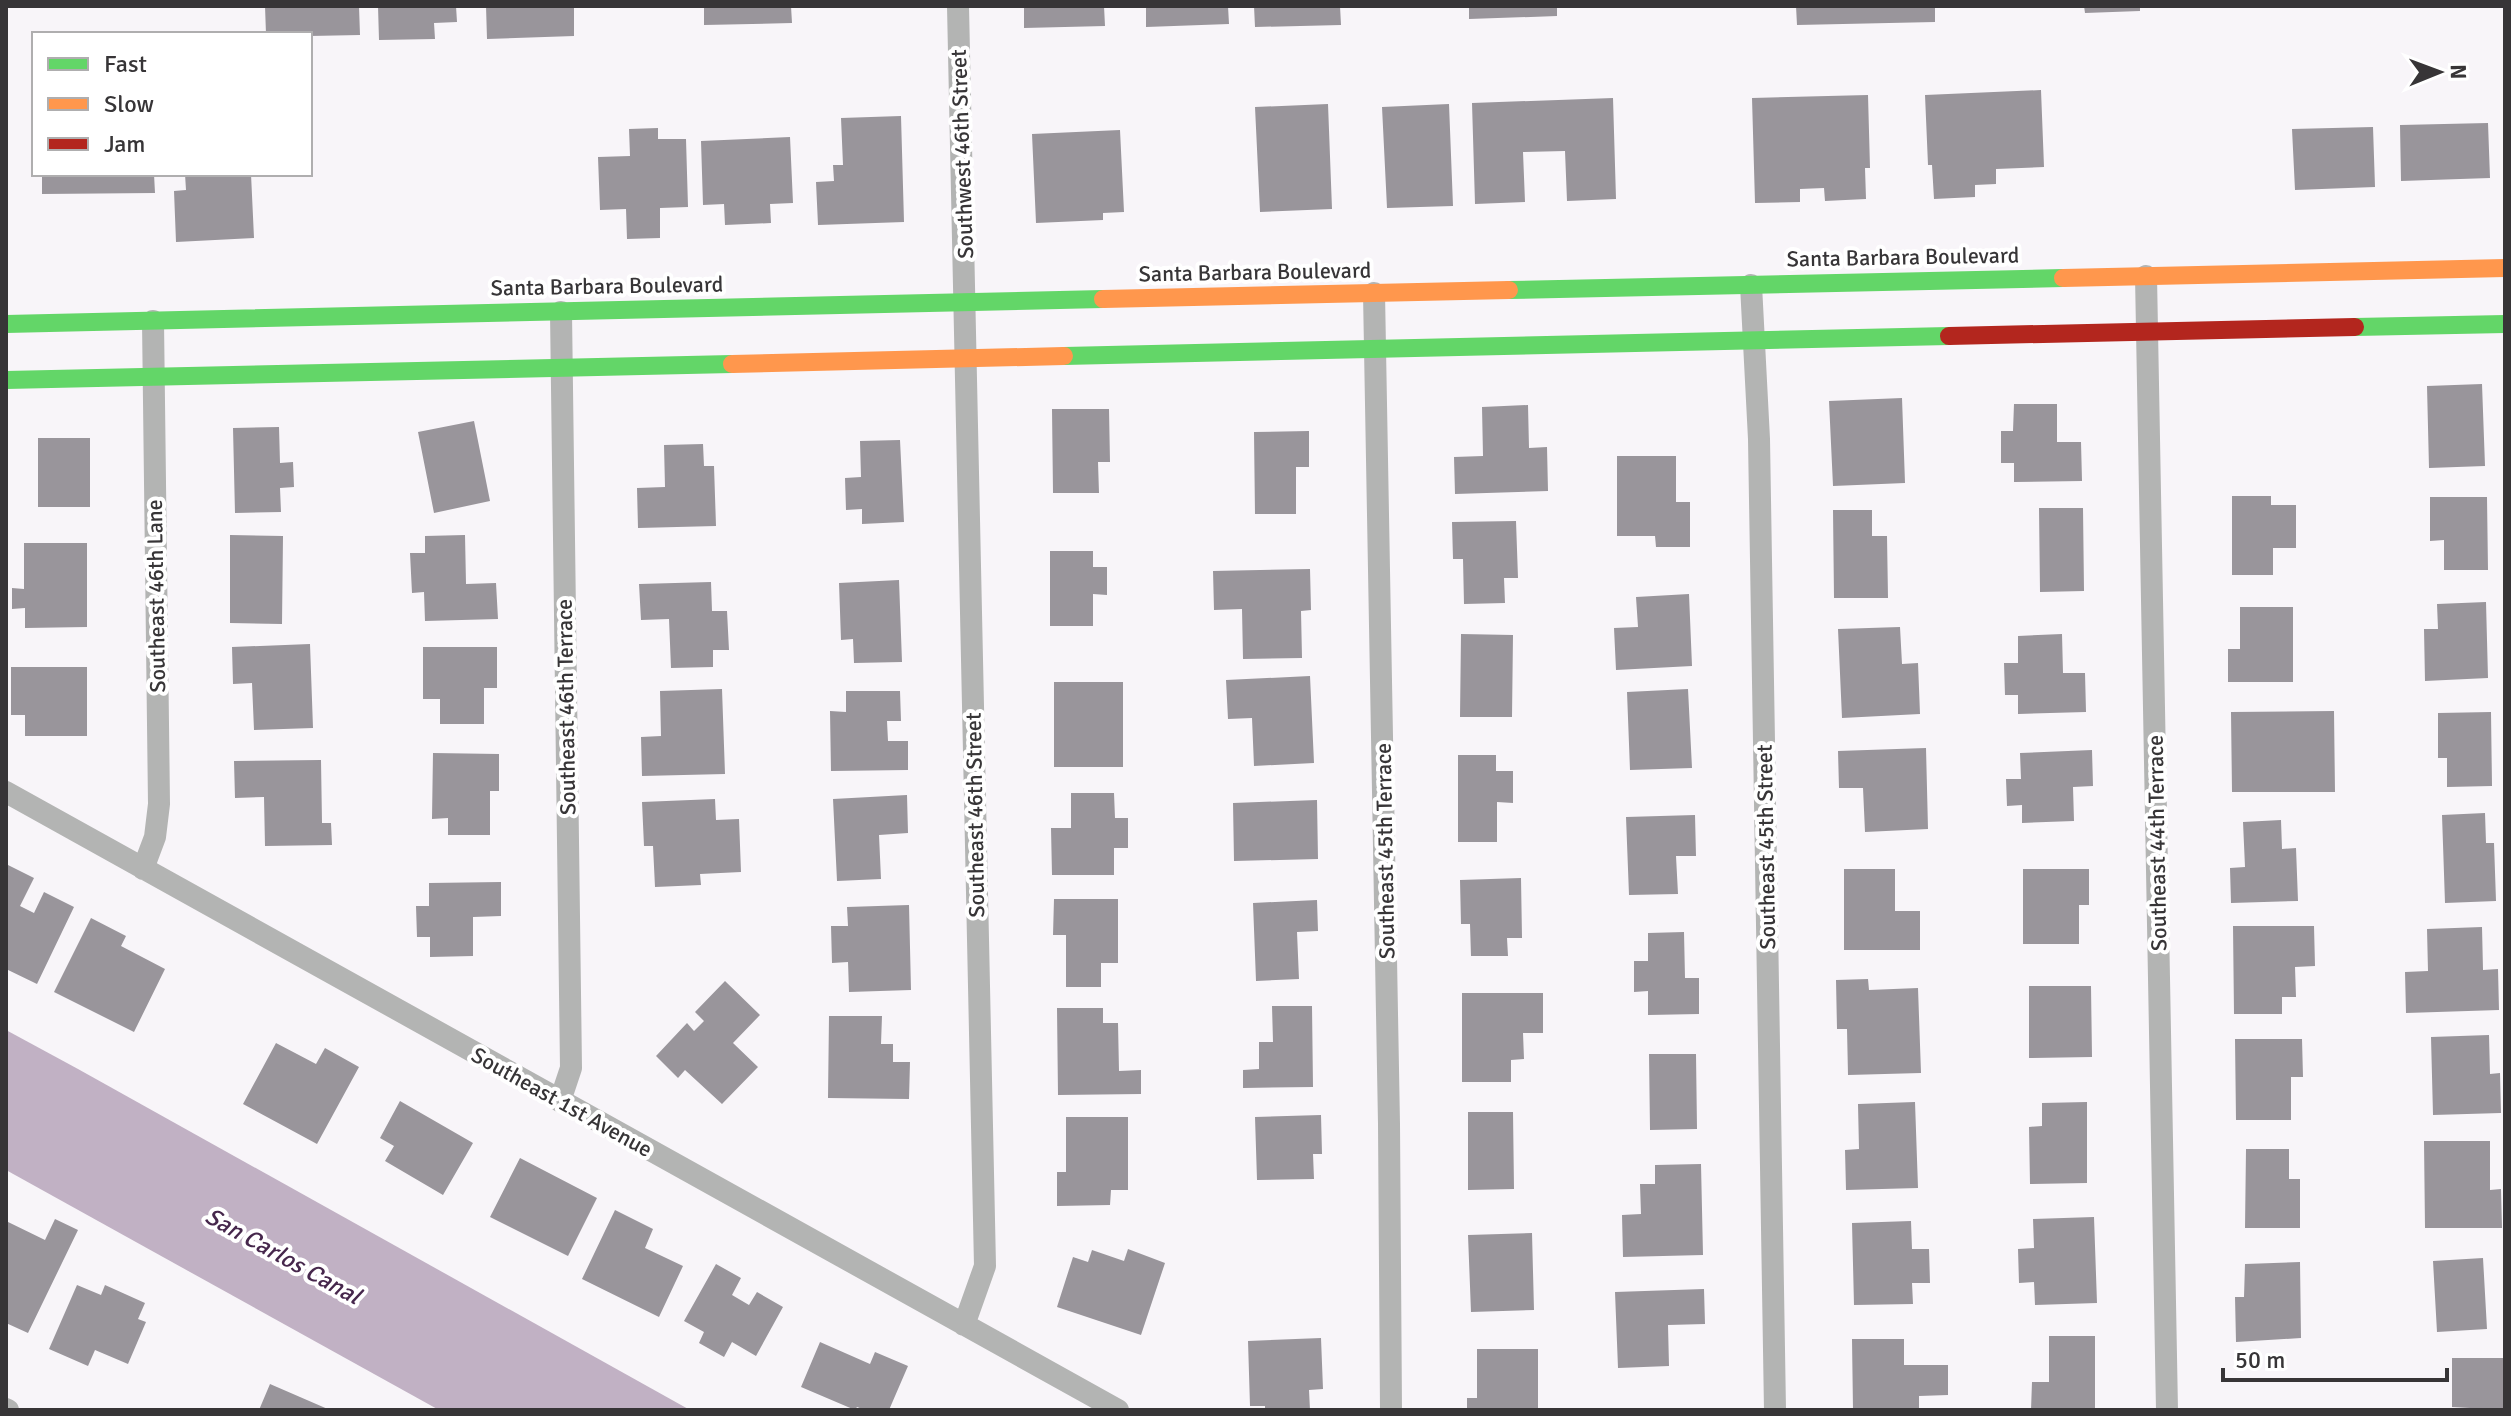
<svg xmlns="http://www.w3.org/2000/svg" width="2511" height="1416" font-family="Signika,sans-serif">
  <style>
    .water { fill: #c1b1c4 }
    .building { fill: #99959b }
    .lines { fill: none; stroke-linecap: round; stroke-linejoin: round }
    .street { stroke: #b3b4b3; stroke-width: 22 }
    .fast { stroke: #63d668; stroke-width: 18 }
    .slow { stroke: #ff974d; stroke-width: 18 }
    .jam { stroke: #b3261e; stroke-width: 18 }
    .labels { text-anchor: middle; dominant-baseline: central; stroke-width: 8; stroke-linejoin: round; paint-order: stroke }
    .street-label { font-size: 22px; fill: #373537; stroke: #fff }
    .water-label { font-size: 24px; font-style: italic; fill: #46274c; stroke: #fff }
  </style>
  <rect width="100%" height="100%" fill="#f8f5f9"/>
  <!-- water -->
  <path class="water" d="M6,1030L78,1069L690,1410H439L6,1170Z"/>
  <!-- building -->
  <path class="building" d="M265,6H359L360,35L310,36V34H266Z
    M378,6H456L457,22L434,23L435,39L379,40Z
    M486,6H574V36L487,39Z
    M704,6H791L792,23L704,25Z
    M1024,6H1104L1105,26L1024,28Z
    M1146,6H1228L1229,24L1146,27Z
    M1254,6H1340L1341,25L1255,27Z
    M1469,6H1557V16L1469,19Z
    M1796,6H1935V22L1797,25Z
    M2084,6H2140V11L2085,13Z
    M2041,90L2044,167L1996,169V184L1975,185V197L1934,199L1932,165H1928L1925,95Z
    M1868,95L1870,168H1865L1866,199L1825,201L1824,188L1800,189V202L1755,203L1752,98Z
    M1613,98L1616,199L1567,201L1565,151L1523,152L1525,202L1475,204L1472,103Z
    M1328,104L1332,209L1260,212L1255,107Z
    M1449,104L1453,206L1387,208L1382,107Z
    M901,116L904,222L818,225L816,182L834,181L833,165H843L841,118Z
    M2488,123L2490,178L2401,181L2400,125Z
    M2373,127L2375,187L2295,190L2292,129Z
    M658,128V139H686L688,207L660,208V238L627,239L626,209L600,210L598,157L630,156L629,129Z
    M1120,130L1124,212L1103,213V220L1036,223L1032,134Z
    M790,137L793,203L770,204L771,223L725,225L724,204L703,205L701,141Z
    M42,174H154L155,193L42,194Z
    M185,174H251L254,238L176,242L174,191L186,190Z
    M2482,384L2485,466L2429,468L2427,386Z
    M1902,398L1905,483L1833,486L1829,401Z
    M2014,404H2057V442H2081L2082,481L2014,482V463H2001V431H2013Z
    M1528,405L1529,448L1547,447L1548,491L1455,494L1454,457L1483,456L1482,407Z
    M1052,409H1109L1110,462H1098L1099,493H1053Z
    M474,421L490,501L434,513L418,432Z
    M279,427L280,463L293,462L294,487L280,488L281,512L235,513L233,428Z
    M1309,431V467H1296V514H1255L1254,432Z
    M38,438H90V507H38Z
    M900,440L904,522L862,524V509L846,510L845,478L861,477L860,441Z
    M703,444L704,466H714L716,526L638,528L637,488L665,487L664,445Z
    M1617,456H1676V502H1690V547H1656L1655,536H1617Z
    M2232,496H2271V505H2296V548H2273V575H2232Z
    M2430,497H2487L2488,570H2444V540L2430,541Z
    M2039,508H2083L2084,591L2040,592Z
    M1833,510H1872V536H1887L1888,598H1834Z
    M1516,521L1518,578H1504L1505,603L1464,604L1463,559H1453L1452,522Z
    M230,535L283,536L282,624L230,623Z
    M465,535L466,584L496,583L498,619L425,621L424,592L412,593L410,553H425V536Z
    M24,543H87V627L25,628V608L12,609V588L24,589Z
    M1050,551H1093V567H1107V595L1093,594V626H1050Z
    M1310,569L1311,610L1301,611L1302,658L1243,659L1242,609L1214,610L1213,571Z
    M899,580L902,662L854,663L853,639L841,640L839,583Z
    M711,582L712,611H727L729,650H713V667L671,668L669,619L641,620L639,584Z
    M1689,594L1692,666L1616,670L1614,628L1638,627L1636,597Z
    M2486,602L2488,678L2425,681L2424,629H2438L2437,604Z
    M2240,607H2293V682H2228V649H2240Z
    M1900,627L1902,664L1918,663L1920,714L1842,718L1838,629Z
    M1461,634L1513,635L1512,717H1460Z
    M2062,634L2063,673H2085L2086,712L2018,714V695H2005L2004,663H2018V636Z
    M310,644L313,728L254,730L252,683L233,684L232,647Z
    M423,647H497V688H484V724H440V699H423Z
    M11,667H87V736H25V715H11Z
    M1310,676L1314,763L1254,766L1252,718L1228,719L1226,680Z
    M1054,682H1123V767H1054Z
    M722,689L725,774L642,776L641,737L661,736L660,691Z
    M1688,689L1692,768L1630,770L1627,692Z
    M846,691H900L901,721H887L888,741H908V770L831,771L830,711L846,712Z
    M2334,711L2335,792H2232L2231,712Z
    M2491,712L2492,786L2447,787V758H2438V713Z
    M1926,748L1928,829L1865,832L1863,788H1839L1838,751Z
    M2092,750L2093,786L2073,787L2074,821L2022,823V805L2007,806L2006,779H2021L2020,753Z
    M433,753L499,754V791H490V835H448V818L432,819Z
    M1458,755H1496V771H1513V803L1497,802V842H1458Z
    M321,760L322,823H331L332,845L265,846L264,797L235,798L234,761Z
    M1071,793H1114L1115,818H1128V848H1114V875H1052L1051,828H1071Z
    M907,795L908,833L879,835L881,879L837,881L833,799Z
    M715,799L716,820L739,819L741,872L700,874L701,885L655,887L653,846H644L642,802Z
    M1317,800L1318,859L1234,861L1233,803Z
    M2485,813L2486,843H2494L2496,901L2445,903L2442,815Z
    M1695,815L1696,856H1676L1678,894L1629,895L1626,817Z
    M2281,820L2282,849L2296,848L2298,901L2231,903L2230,868L2245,867L2243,822Z
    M6,864L34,878L20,906L34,913L44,892L74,907L37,984L6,969Z
    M1844,869H1895V911H1920V950H1844Z
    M2023,869H2089V905H2079V944H2023Z
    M1521,878L1522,938H1507L1508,956H1471L1470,924H1461L1460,880Z
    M501,882V916L473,917V956L430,957V937H417L416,906H429V883Z
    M1054,899H1118V963H1101V987H1066V935H1053Z
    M1317,900L1318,931L1297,932L1299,979L1256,981L1253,903Z
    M909,905L911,990L849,992L848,962L832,963L831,926H848L847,907Z
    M91,918L126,936L121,946L165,969L134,1032L54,992Z
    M2233,926H2314L2315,966L2295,967L2296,997H2282V1014H2234Z
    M2482,927L2483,970L2498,969L2499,1010L2406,1013L2405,972L2428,971L2427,929Z
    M1684,932L1685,978H1699V1014L1648,1015V991L1634,992V961H1648V933Z
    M1868,979L1869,990L1918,988L1921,1073L1848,1075L1847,1029H1837L1836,980Z
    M725,981L760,1015L733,1043L758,1067L722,1104L685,1070L678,1078L656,1056L687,1023L694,1031L704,1021L695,1012Z
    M2029,986H2091L2092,1057L2029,1058Z
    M1462,993H1543V1033H1523L1524,1059L1511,1060V1082H1462Z
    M1272,1006H1312L1313,1087L1243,1088V1070L1259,1069V1042H1273Z
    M1057,1008H1103V1023H1118L1119,1071L1141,1070V1094L1058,1095Z
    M829,1016H882L881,1044H893V1062H910L909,1099L828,1098Z
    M2489,1035L2490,1074L2500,1073L2501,1113L2433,1115L2431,1037Z
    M2235,1039H2302L2303,1077H2291V1120H2236Z
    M276,1043L316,1064L325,1048L359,1067L317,1144L243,1104Z
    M1649,1054H1696L1697,1129L1650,1130Z
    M400,1101L473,1143L443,1195L385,1161L394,1146L380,1138Z
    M1915,1102L1918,1188L1846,1190L1845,1150L1859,1149L1858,1104Z
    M2087,1102V1183L2030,1184L2029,1127L2042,1126V1103Z
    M1468,1112H1513L1514,1189L1468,1190Z
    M1321,1115L1322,1154H1313L1314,1179L1257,1180L1255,1117Z
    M1066,1117H1128V1190H1111L1110,1205L1057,1206V1172H1066Z
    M2424,1141H2490V1190L2501,1189L2502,1228H2425Z
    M2246,1149H2289V1179H2300V1228H2245Z
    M520,1158L597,1198L568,1256L490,1217Z
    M1701,1164L1703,1255L1623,1257L1622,1215L1641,1214L1640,1184H1655V1165Z
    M615,1210L653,1229L645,1248L683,1266L659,1317L582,1279Z
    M2094,1217L2097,1303L2035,1305L2034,1282L2019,1283L2018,1249L2034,1248L2033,1219Z
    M55,1219L78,1230L28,1333L6,1323V1221L45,1240Z
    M1911,1221L1912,1249H1929L1930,1283H1912L1913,1304L1854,1305L1852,1223Z
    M1532,1233L1534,1310L1471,1312L1468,1235Z
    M1128,1249L1165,1263L1141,1335L1057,1307L1073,1257L1088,1262L1092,1250L1124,1261Z
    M2483,1258L2487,1329L2437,1332L2433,1261Z
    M2300,1262L2301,1338L2236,1342L2235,1297H2244L2245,1264Z
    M716,1264L741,1278L732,1295L749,1305L757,1292L783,1307L756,1356L732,1342L724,1357L699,1343L704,1332L684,1321Z
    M77,1285L101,1295L105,1285L145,1303L138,1319L146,1322L128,1364L95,1350L88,1366L49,1349Z
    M1704,1289L1705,1324L1668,1325L1669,1366L1618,1368L1615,1292Z
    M2049,1336H2095V1410H2031L2032,1382H2049Z
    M1321,1338L1323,1389L1309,1390L1310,1410H1265V1406H1250L1248,1341Z
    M1852,1339H1904V1365H1948V1395L1919,1396V1410H1853Z
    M820,1342L870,1364L875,1352L908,1366L889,1410H865L857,1407L855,1410L801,1387Z
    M1477,1349H1538V1410H1467V1398H1477Z
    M2452,1358H2505V1410L2452,1407Z
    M270,1384L330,1410H259Z"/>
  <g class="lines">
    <!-- street -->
    <path class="street" d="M958,6L985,1266L964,1325
      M2146,276L2167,1410
      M1751,285L1759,439L1775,1410
      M1374,293L1389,1124L1391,1410
      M6,792L1118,1410
      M143,869L155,837L159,804L153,321
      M560,1101L571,1068L561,312
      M6,1409L8,1410"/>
    <!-- fast -->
    <path class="fast" d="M1509,290L2063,278
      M6,324L1103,299
      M2355,327L2505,324
      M1064,356L1949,336
      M6,380L732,364"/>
    <!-- slow -->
    <path class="slow" d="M2063,278L2505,268
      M1103,299L1509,290
      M732,364L1064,356"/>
    <!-- jam -->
    <path class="jam" d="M1949,336L2355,327"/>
  </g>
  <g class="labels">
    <!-- street labels -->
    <g class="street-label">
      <text transform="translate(962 154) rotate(-92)">Southwest 46th Street</text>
      <text transform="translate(1903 257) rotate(-1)">Santa Barbara Boulevard</text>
      <text transform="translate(1255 272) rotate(-1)">Santa Barbara Boulevard</text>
      <text transform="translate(607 286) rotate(-1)">Santa Barbara Boulevard</text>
      <text transform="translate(156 596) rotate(-91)">Southeast 46th Lane</text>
      <text transform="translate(566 707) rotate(-91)">Southeast 46th Terrace</text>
      <text transform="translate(975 815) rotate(-91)">Southeast 46th Street</text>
      <text transform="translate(2157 843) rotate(-91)">Southeast 44th Terrace</text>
      <text transform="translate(1766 847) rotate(-91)">Southeast 45th Street</text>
      <text transform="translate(1385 851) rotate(-91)">Southeast 45th Terrace</text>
      <text transform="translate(562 1102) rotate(29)">Southeast 1st Avenue</text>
    </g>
    <!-- water labels -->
    <g class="water-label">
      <text transform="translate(283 1256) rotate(29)">San Carlos Canal</text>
    </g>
  </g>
  <!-- border -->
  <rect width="2511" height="1416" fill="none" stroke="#373537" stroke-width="16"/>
  <!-- legend -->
  <rect x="32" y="32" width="280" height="144" fill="#ffffff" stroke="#afaeaf" stroke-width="2"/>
  <rect x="48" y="58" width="40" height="12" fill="#63d668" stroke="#afaeaf" stroke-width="2"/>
  <text x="104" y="72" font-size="24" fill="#373537">Fast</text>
  <rect x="48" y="98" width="40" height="12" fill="#ff974d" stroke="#afaeaf" stroke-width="2"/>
  <text x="104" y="112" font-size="24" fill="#373537">Slow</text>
  <rect x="48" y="138" width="40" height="12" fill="#b3261e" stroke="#afaeaf" stroke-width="2"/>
  <text x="104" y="152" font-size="24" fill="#373537">Jam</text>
  <!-- north arrow -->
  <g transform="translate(2439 72) rotate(89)" stroke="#ffffff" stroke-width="6" paint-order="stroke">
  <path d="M0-6L14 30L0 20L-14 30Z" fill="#373537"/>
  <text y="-12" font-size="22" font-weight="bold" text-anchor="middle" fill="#373537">N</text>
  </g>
  <!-- scale -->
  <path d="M2223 1368v12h224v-12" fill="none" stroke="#373537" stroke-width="4"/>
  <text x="2235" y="1368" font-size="24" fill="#373537" stroke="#ffffff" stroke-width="6" paint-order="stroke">50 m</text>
</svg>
